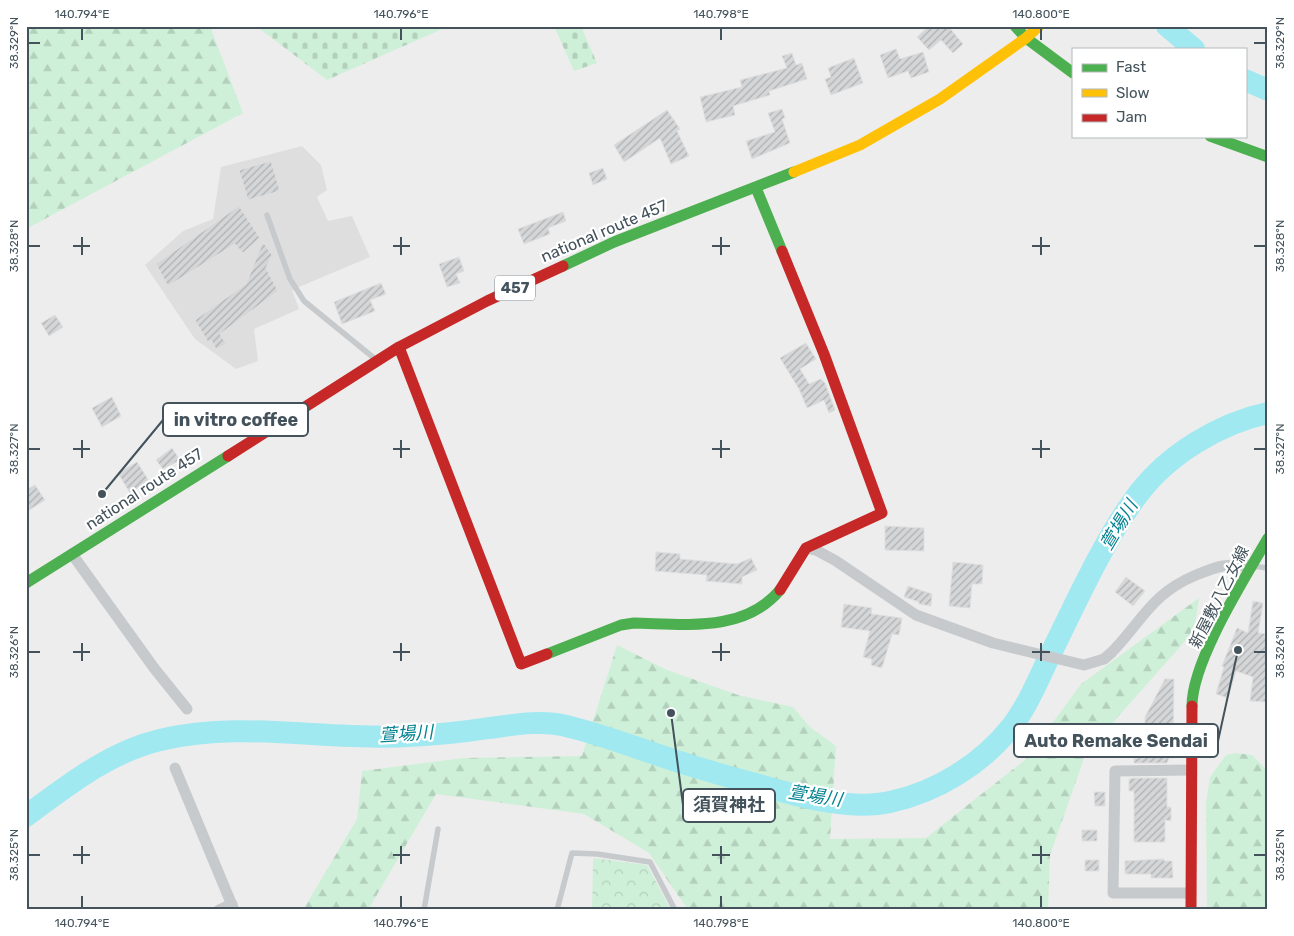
<svg xmlns="http://www.w3.org/2000/svg" width="1294" height="936" font-family="Rubik,'Noto Sans JP',sans-serif">
  <style>
    .education { fill: #dfdedf }
    .forest { fill: url(#forest-firs) }
    .cemetery { fill: url(#cemetery-stones) }
    .park { fill: url(#park-crowns) }
    .lines { fill: none; stroke-linecap: round; stroke-linejoin: round }
    .river { stroke: #a0e9f1; stroke-width: 22 }
    .building { fill: url(#building-hatch); stroke: #dfdfe0 }
    .lane { stroke: #c7cacc; stroke-width: 5.5 }
    .street { stroke: #c7cacc; stroke-width: 11 }
    .fast { stroke: #4caf50; stroke-width: 11 }
    .slow { stroke: #ffc107; stroke-width: 11 }
    .jam { stroke: #c62828; stroke-width: 11 }
    .ticks { fill: none; stroke: #43525b; stroke-width: 2 }
    .labels { text-anchor: middle; dominant-baseline: central; stroke-width: 4.5; stroke-linejoin: round; paint-order: stroke }
    .shield { fill: #fff; stroke: #7b868c; stroke-width: 1 }
    .shield-label { font-size: 15px; font-weight: bold; fill: #43525b }
    .street-label { font-size: 16px; fill: #43525b; stroke: #fff }
    .water-label { font-size: 18px; font-style: italic; fill: #038291; stroke: #fff }
    .leader { fill: none; stroke: #43525b; stroke-width: 2 }
    .callout-dot { fill: #43525b; stroke: #fff; stroke-width: 2 }
    .callout { fill: #fff; stroke: #43525b; stroke-width: 2 }
    .callout-label { font-size: 18px; text-anchor: middle; font-weight: bold; fill: #43525b }
    .neatline { fill: none; stroke: #43525b; stroke-width: 2 }
    .ticks-label { font-size: 12px; text-anchor: middle; fill: #43525b }
  </style>
  <defs>
    <pattern id="forest-firs" width="22" height="20" patternUnits="userSpaceOnUse" patternTransform="scale(1.25)"><rect width="22" height="20" fill="#cff0d8"/><path d="M5 1l3.5 6h-7zM16 11l3.5 6h-7z" fill="#b3d0bc"/></pattern>
    <pattern id="cemetery-stones" width="16" height="16" patternUnits="userSpaceOnUse" patternTransform="scale(1.25)"><rect width="16" height="16" fill="#cff0d8"/><path d="M2 7V4a2 2 0 0 1 4 0v3zM10 15v-3a2 2 0 0 1 4 0v3z" fill="#b3d0bc"/></pattern>
    <pattern id="park-crowns" width="20" height="18" patternUnits="userSpaceOnUse" patternTransform="scale(1.25)"><rect width="20" height="18" fill="#cff0d8"/><path d="M2 6a3 3 0 1 1 6 0M12 15a3 3 0 1 1 6 0" fill="none" stroke="#b3d0bc"/></pattern>
    <pattern id="building-hatch" width="6" height="6" patternUnits="userSpaceOnUse" patternTransform="scale(1.25)"><rect width="6" height="6" fill="#d5d6d7"/><path d="M-1 1l2-2M0 6l6-6M5 7l2-2" fill="none" stroke="#aeb0b1"/></pattern>
  </defs>
  <rect width="100%" height="100%" fill="#eeeded"/>
  <!-- education -->
  <path class="education" d="M302,146L321,165L327,190L317,197L328,221L352,216L370,257L292,290L299,309L254,329L258,361L236,369L195,339L145,265L183,231L213,219L221,167Z"/>
  <!-- forest -->
  <path class="forest" d="M26,26H210L243,113L26,229Z
    M1199,598L1194,631L1086,753L1050,855L1048,910H688L649,853L584,814L436,794L368,910H303L357,819L362,771L463,758L582,756L617,645L667,670L738,695L793,707L810,727L836,746L830,839L926,838L1026,759L1081,684Z
    M1236,753L1252,755L1268,771V910H1207L1206,803L1210,777L1226,755Z"/>
  <!-- cemetery -->
  <path class="cemetery" d="M256,26H449L327,80Z
    M554,26H581L597,63L574,71Z"/>
  <!-- park -->
  <path class="park" d="M593,858L647,865L671,910H592Z"/>
  <g class="lines">
    <!-- river -->
    <path class="river" d="M1167,26L1194,49
      M1245,80L1268,90
      M26,816C67,786 109,752 160,740C242,720 326,741 409,736C436,735 463,732 489,728C513,725 539,720 562,725C606,735 646,752 689,765C712,772 736,779 759,785C798,796 850,811 890,802C937,792 982,764 1012,726C1028,705 1039,678 1050,655C1076,603 1104,539 1139,493C1169,454 1220,423 1268,413"/>
  </g>
  <!-- building -->
  <path class="building" d="M929,26H948L963,44L953,53L941,40L929,50L917,37Z
    M896,49L900,59L923,52L929,72L911,78L908,71L888,78L880,55Z
    M792,53L796,65L802,63L807,79L769,91L770,95L733,106L735,115L706,122L700,97L742,87L740,80L787,68L782,56Z
    M854,58L863,83L831,95L825,79L831,77L828,68Z
    M782,109L785,118L782,119L790,143L752,159L746,141L775,132L768,113Z
    M667,110L680,129L677,131L689,156L671,164L660,138L624,162L614,145Z
    M271,161L280,191L248,200L239,170Z
    M603,168L607,179L593,185L589,173Z
    M239,206L260,238L243,253L235,244L168,286L156,264Z
    M563,212L566,221L548,228L550,234L524,244L518,229Z
    M263,242L272,255L266,268L278,291L220,334L226,344L216,349L211,340L208,342L195,320L246,284Z
    M459,257L464,271L456,274L460,283L447,287L439,264Z
    M381,283L386,294L370,300L375,311L342,324L334,302Z
    M55,315L63,327L49,336L41,323Z
    M806,343L816,359L800,369L809,384L821,379L825,383L835,410L829,413L824,400L807,408L799,389L780,358Z
    M112,397L121,416L102,427L92,408Z
    M172,448L180,460L163,469L156,460Z
    M137,462L149,481L130,493L118,473Z
    M35,485L45,500L26,512V490Z
    M885,526L924,528V551L885,550Z
    M656,552L680,554V559L737,564L751,558L757,570L742,577V584L706,581L707,575L655,571Z
    M953,562L983,565L982,584H972L970,608L949,606Z
    M1126,577L1145,591L1133,606L1115,592Z
    M908,586L932,594L931,606L919,604V602L904,597Z
    M1253,601L1263,603L1258,633L1268,634V702L1250,701L1253,677L1236,671L1228,698L1216,694L1224,667L1222,666L1237,628L1248,633Z
    M844,604L872,608L871,614L902,618L899,635L892,634L882,668L871,665L872,659L863,657L870,631L841,627Z
    M1165,679H1174L1173,758H1169L1167,763H1134V758H1139V755H1152V731H1145V717Z
    M1134,778H1167V807H1171V821L1165,820V842H1134V791H1129V779Z
    M1094,792H1105V806H1095Z
    M1082,830H1097V841H1082Z
    M1164,859V861H1172L1173,878H1151V874H1125V861Z
    M1085,860H1099V871H1085Z"/>
  <g class="lines">
    <!-- lane -->
    <path class="lane" d="M267,215L290,279L304,301L374,358
      M1252,566L1268,568
      M424,910L438,829
      M557,910L572,853L597,854L650,862L675,910"/>
    <!-- street -->
    <path class="street" d="M806,548L816,550L836,561L916,615L993,643L1084,665L1104,659L1112,652C1143,620 1151,594 1196,575C1221,565 1224,564 1252,566
      M72,554L154,668L187,709
      M175,768L234,910
      M1191,770L1115,771L1113,893H1191
      M219,910L232,904"/>
    <!-- fast -->
    <path class="fast" d="M1015,26L1026,38
      M1026,38L1073,73
      M1210,136L1268,157
      M756,188L782,251
      M563,266L614,242L794,172
      M26,583L228,456
      M547,654L621,625L634,623C685,624 744,633 780,590
      M1192,706C1192,661 1245,578 1268,538"/>
    <!-- slow -->
    <path class="slow" d="M794,172L860,145L940,99L1026,38L1039,26"/>
    <!-- jam -->
    <path class="jam" d="M399,347L521,664L547,654
      M228,456L399,347L487,301L563,266
      M780,590L806,548L882,513L824,354L782,251
      M1191,910L1192,706"/>
  </g>
  <!-- ticks -->
  <path class="ticks" d="M82,28V40M401,28V40M721,28V40M1041,28V40M28,43H40M1254,43H1266M82,237V255M401,237V255M721,237V255M1041,237V255M28,246H40M73,246H90M393,246H410M712,246H730M1032,246H1050M1254,246H1266M82,440V458M401,440V458M721,440V458M1041,440V458M28,449H40M73,449H90M393,449H410M712,449H730M1032,449H1050M1254,449H1266M82,643V661M401,643V661M721,643V661M1041,643V661M28,652H40M73,652H90M393,652H410M712,652H730M1032,652H1050M1254,652H1266M82,846V864M401,846V864M721,846V864M1041,846V864M28,855H40M73,855H90M393,855H410M712,855H730M1032,855H1050M1254,855H1266M82,896V908M401,896V908M721,896V908M1041,896V908"/>
  <g class="labels">
    <!-- shield labels -->
    <rect class="shield" x="495" y="275.5" width="40" height="25" rx="4"/>
    <g class="shield-label">
      <text x="515" y="288">457</text>
    </g>
    <!-- street labels -->
    <g class="street-label">
      <text transform="translate(604 231) rotate(-23)">national route 457</text>
      <text transform="translate(144 489) rotate(-33)">national route 457</text>
      <text transform="translate(1219 597) rotate(-63)">新屋敷八乙女線</text>
    </g>
    <!-- water labels -->
    <g class="water-label">
      <text transform="translate(1119 525) rotate(-59)">萱場川</text>
      <text transform="translate(406 734) rotate(-4)">萱場川</text>
      <text transform="translate(815 796) rotate(9)">萱場川</text>
    </g>
  </g>
  <!-- callouts -->
  <path class="leader" d="M102 494L163 420M1238 650L1218 741M671 713L683 805"/>
  <g class="callout-dot">
    <circle cx="102" cy="494" r="5"/>
    <circle cx="1238" cy="650" r="5"/>
    <circle cx="671" cy="713" r="5"/>
  </g>
  <g class="callout">
    <rect x="163" y="403" width="145" height="33" rx="5"/>
    <rect x="1014" y="724" width="204" height="33" rx="5"/>
    <rect x="683" y="789" width="92" height="33" rx="5"/>
  </g>
  <g class="callout-label">
    <text x="236" y="426">in vitro coffee</text>
    <text x="1116" y="747">Auto Remake Sendai</text>
    <text x="729" y="811">須賀神社</text>
  </g>
  <!-- border -->
  <rect width="1294" height="936" fill="none" stroke="#ffffff" stroke-width="55"/>
  <!-- legend -->
  <rect x="1072" y="48" width="175" height="90" fill="#ffffff" stroke="#b4babd"/>
  <rect x="1082" y="64" width="25" height="8" fill="#4caf50" stroke="#b4babd"/>
  <text x="1116" y="72" font-size="15" fill="#43525b">Fast</text>
  <rect x="1082" y="89" width="25" height="8" fill="#ffc107" stroke="#b4babd"/>
  <text x="1116" y="98" font-size="15" fill="#43525b">Slow</text>
  <rect x="1082" y="114" width="25" height="8" fill="#c62828" stroke="#b4babd"/>
  <text x="1116" y="122" font-size="15" fill="#43525b">Jam</text>
  <rect x="28" y="28" width="1238" height="880" class="neatline"/>
  <g class="ticks-label">
    <text x="82" y="18">140.794°E</text>
    <text x="401" y="18">140.796°E</text>
    <text x="721" y="18">140.798°E</text>
    <text x="1041" y="18">140.800°E</text>
    <text transform="translate(14 43) rotate(-90)" y="4">38.329°N</text>
    <text transform="translate(1280 43) rotate(-90)" y="4">38.329°N</text>
    <text transform="translate(14 246) rotate(-90)" y="4">38.328°N</text>
    <text transform="translate(1280 246) rotate(-90)" y="4">38.328°N</text>
    <text transform="translate(14 449) rotate(-90)" y="4">38.327°N</text>
    <text transform="translate(1280 449) rotate(-90)" y="4">38.327°N</text>
    <text transform="translate(14 652) rotate(-90)" y="4">38.326°N</text>
    <text transform="translate(1280 652) rotate(-90)" y="4">38.326°N</text>
    <text transform="translate(14 855) rotate(-90)" y="4">38.325°N</text>
    <text transform="translate(1280 855) rotate(-90)" y="4">38.325°N</text>
    <text x="82" y="927">140.794°E</text>
    <text x="401" y="927">140.796°E</text>
    <text x="721" y="927">140.798°E</text>
    <text x="1041" y="927">140.800°E</text>
  </g>
</svg>
